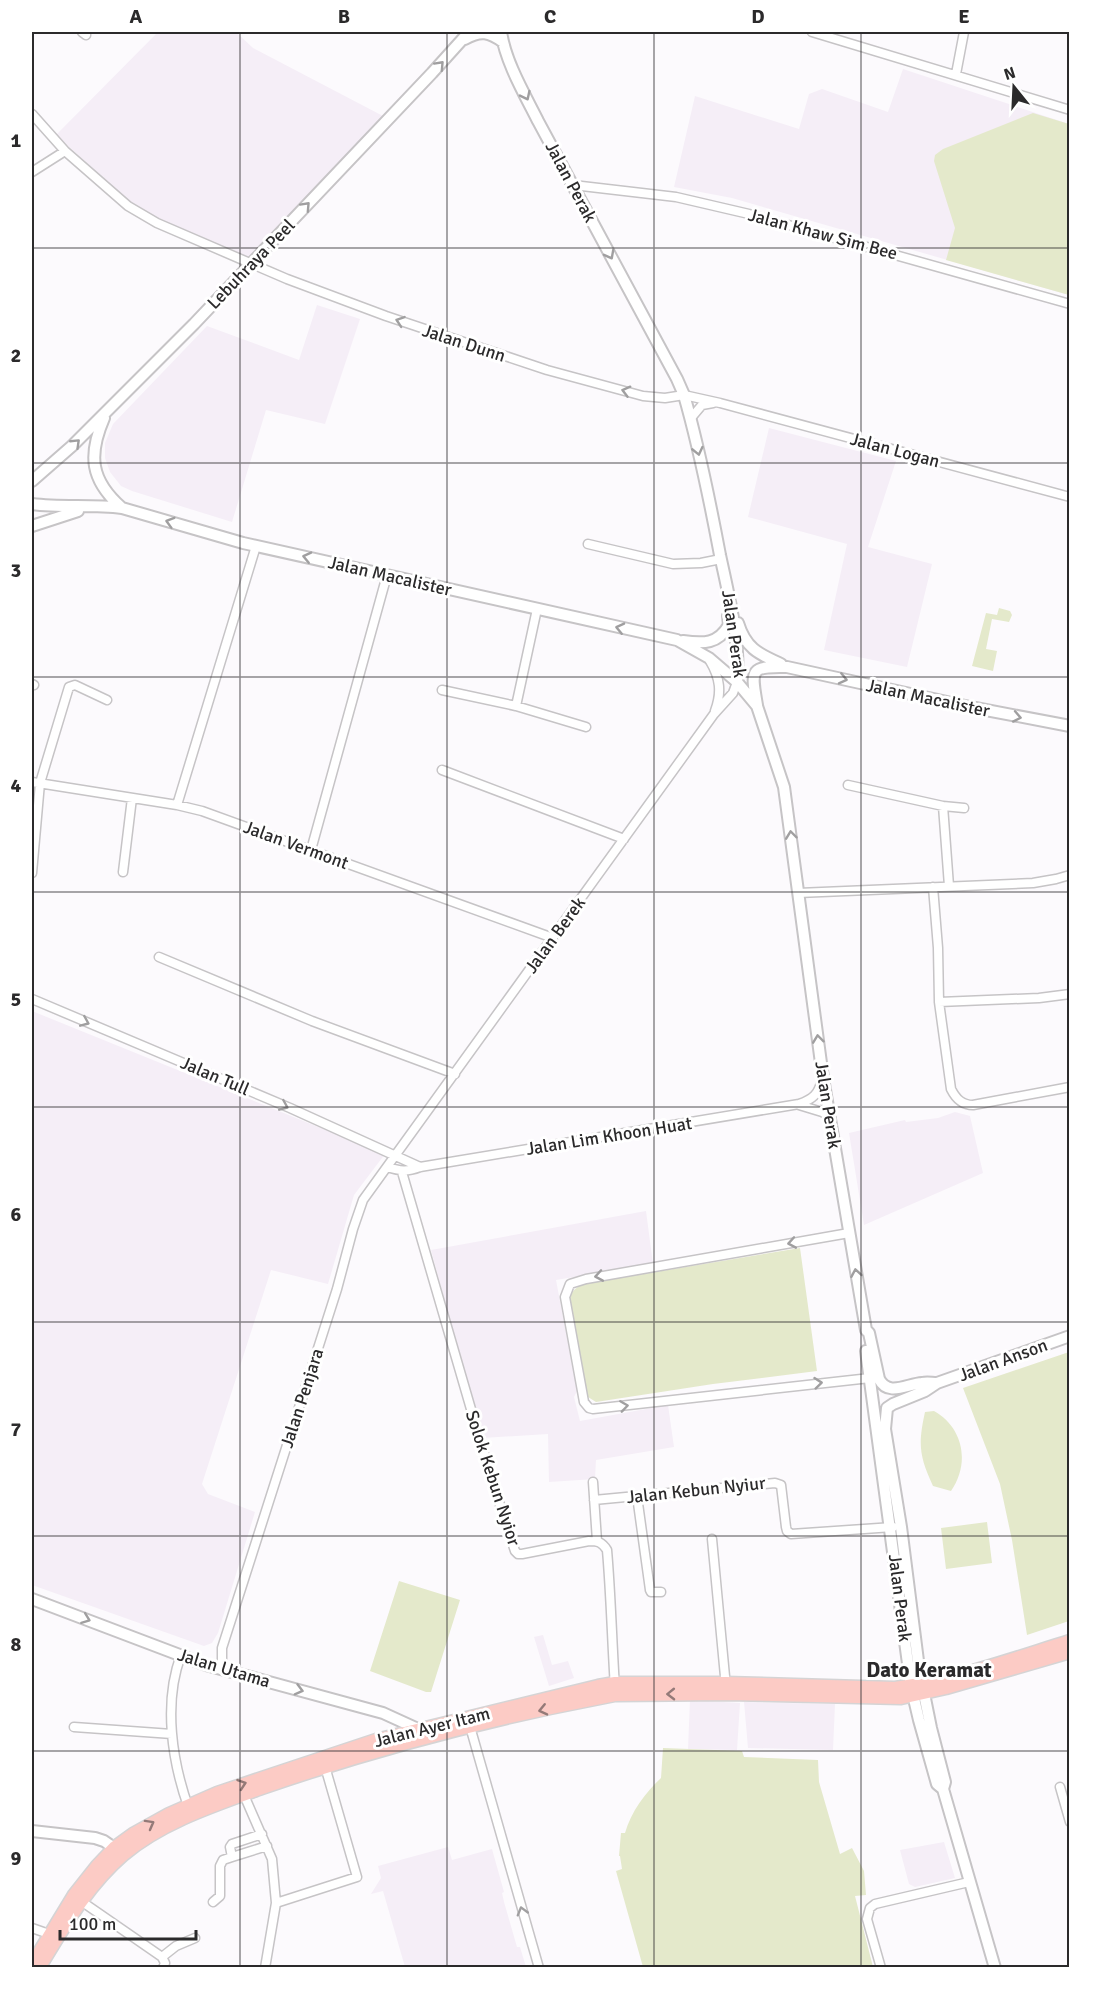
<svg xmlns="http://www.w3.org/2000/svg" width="1101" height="1999" font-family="Signika,sans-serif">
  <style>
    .built { fill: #f5eef7 }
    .green { fill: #e4e9cb }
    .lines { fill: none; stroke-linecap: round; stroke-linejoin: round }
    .street-casing { stroke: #c6c4c6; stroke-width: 11 }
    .secondary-casing { stroke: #c6c4c6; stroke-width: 14 }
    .primary-casing { stroke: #d5d4d5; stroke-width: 15 }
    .street { stroke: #fff; stroke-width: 8 }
    .secondary { stroke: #fff; stroke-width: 10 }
    .primary { stroke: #fccbc5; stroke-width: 12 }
    .oneway { stroke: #a09fa0 }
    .oneway2 { stroke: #947a78 }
    .grid { fill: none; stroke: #2b2a2b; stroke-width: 1.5; stroke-opacity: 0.55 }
    .labels { text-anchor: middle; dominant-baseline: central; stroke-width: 6; stroke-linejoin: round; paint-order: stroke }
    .street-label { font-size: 18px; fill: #2b2a2b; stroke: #fff }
    .quarter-label { font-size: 21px; font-weight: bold; fill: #2b2a2b; stroke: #fff }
    .neatline { fill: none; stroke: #2b2a2b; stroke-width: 2 }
    .grid-label { font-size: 20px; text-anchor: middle; font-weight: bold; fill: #2b2a2b }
  </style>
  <rect width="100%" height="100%" fill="#fcfafd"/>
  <!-- built -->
  <path class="built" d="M158,32H236L253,48L383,116L250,260L139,210L56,135Z
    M903,69L1069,124V295L732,198L674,187L695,96L799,129L809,94L822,89L888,112Z
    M317,305L360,319L325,424L266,410L232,522L132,491L121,486L110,472L105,458V443L113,424L207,326L299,360Z
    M769,428L896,461L868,547L932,564L907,667L824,650L847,544L748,517Z
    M32,1011L385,1154L354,1195L328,1284L271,1270L202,1484L208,1494L255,1512L218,1633L212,1643L204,1646L32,1585Z
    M955,1112L970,1116L983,1173L864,1225L849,1133L905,1120L906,1122L938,1118Z
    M646,1211L653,1264L556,1280L577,1391L574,1397L580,1421L668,1405L674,1447L596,1460L595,1479L549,1482L548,1434L482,1438L431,1250Z
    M543,1635L552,1665L568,1661L574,1678L549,1686L534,1637Z
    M690,1700L740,1703L737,1750L688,1749Z
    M744,1702L835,1704L833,1750L748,1748Z
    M944,1842L955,1878L915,1887L909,1884L900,1850Z
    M448,1847L452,1860L492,1849L504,1892L502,1893L504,1902L517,1947H520L526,1967H405L383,1891L371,1894L381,1878L378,1866Z"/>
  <!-- green -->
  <path class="green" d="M1033,113L1069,124V295L946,260L955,228L934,161L935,155L943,149Z
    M999,608L1010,611L1012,615L1009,622L992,619L986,649L997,651L993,671L972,666L986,613L997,615Z
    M800,1248L817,1371L713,1384L596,1402L588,1397L569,1299C572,1291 575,1288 583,1284Z
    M1069,1352V1621L1027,1635L1012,1540L1000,1484L963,1388Z
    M934,1411C964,1428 970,1464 951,1491L933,1486C919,1456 918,1444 925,1412Z
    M987,1522L992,1563L946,1569L941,1528Z
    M399,1581L460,1600L431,1692H426L370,1671Z
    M663,1748L742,1751L744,1757L818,1760L819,1782L840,1854L852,1848L864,1871L866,1895L855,1896L873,1967H643L616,1871L622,1869L620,1856H619L621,1833H625C631,1812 645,1793 661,1778Z"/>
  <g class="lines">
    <defs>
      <path id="street" d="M82,32L86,35
        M812,32L1070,110
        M956,74L964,32
        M32,114L65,151L128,206L157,223L287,279L386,316L547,370L643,396L665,398L684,395L720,403L1070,497
        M32,172L65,151
        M573,185L676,197L749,214L1070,304
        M691,418L702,405L713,403
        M588,544L673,564L701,563L721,559
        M710,661C720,678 722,692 715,711
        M32,684L34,685
        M442,690L516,706L586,727
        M516,706L537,609
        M442,770L624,839
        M32,782L177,805L202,811L553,938
        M848,785L943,806L964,808
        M177,805L256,546
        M943,806L949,886
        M311,850L387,575
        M123,872L132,798
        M32,873L40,783L69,687L75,685L107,700
        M933,887L938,948L939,1002L951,1089C956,1099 962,1105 973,1105L1070,1087
        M798,893L1033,883L1056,879L1070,875
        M159,957L312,1021L455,1074
        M32,999L290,1108L420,1167
        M939,1002L1039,998L1070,994
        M799,1105L822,1112L829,1116
        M387,1167C400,1171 407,1172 420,1167L799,1104C813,1099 819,1094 822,1079
        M402,1172L489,1471L515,1551L518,1554H522L589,1541C598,1541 602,1542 607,1550C611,1596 612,1642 615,1688
        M849,1233L586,1279L570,1284L565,1297L584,1402L589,1408L593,1409L870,1378
        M593,1482L597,1541
        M637,1496L650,1590L651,1592H661
        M594,1500L775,1483L781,1485L786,1527L787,1531L791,1534L893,1527
        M712,1539L726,1687
        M181,1655C163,1703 172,1762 189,1809
        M222,1670V1648L337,1289L353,1229L363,1200L714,714L733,693L737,682
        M469,1723L539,1968
        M74,1727L172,1734
        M1060,1787L1070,1822
        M244,1795L272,1859L276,1903
        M232,1857L267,1846
        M81,1901L162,1957L165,1963L163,1968
        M213,1902L220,1896V1866L223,1860L232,1857L230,1847L232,1844L262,1834
        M32,1928L49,1934
        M162,1957L176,1946L195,1938
        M265,1968L276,1903L357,1877L324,1763
        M881,1968L867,1919L870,1908L875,1904L969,1882"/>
      <path id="secondary" d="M501,32C506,63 524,93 538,121L677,379L684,395C699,447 710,502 720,555C729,597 740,639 737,682
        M465,39C481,30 489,32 503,42
        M104,418C88,455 90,480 122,508
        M32,481L72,446L194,324L432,73L469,32
        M32,504C62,508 92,504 122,508L243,543L677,640L709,658L737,682L757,706L784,787L823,1078L866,1330L869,1333L879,1379C888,1397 907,1384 922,1383C927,1382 932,1383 937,1383
        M32,526L78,511
        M738,623C746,649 759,654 781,664
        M683,641C704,644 718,644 729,625L728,616
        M757,705C751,670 749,666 787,667L970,707L1070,726
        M866,1351L911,1686L919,1720L937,1784L943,1789
        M32,1599L206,1665L383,1713L418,1729
        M32,1831L95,1838L104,1841L120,1852
        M995,1968L943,1789L945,1782L931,1728L919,1669L901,1527L885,1429L887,1408L893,1404L925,1391L937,1383L1070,1336"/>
      <path id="primary" d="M32,1964L74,1895L97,1866L115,1847L133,1834L169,1814L217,1793L376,1740L598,1686L615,1683H726L895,1688C954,1680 1012,1659 1070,1641
        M39,1968C64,1927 87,1886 123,1855C162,1822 215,1805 262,1788C372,1750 485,1720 600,1698L615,1695L727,1694L901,1698L946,1688L1070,1652"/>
    </defs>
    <!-- street casing -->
    <use href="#street" class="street-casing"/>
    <!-- secondary casing -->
    <use href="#secondary" class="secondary-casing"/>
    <!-- primary casing -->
    <use href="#primary" class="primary-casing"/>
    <!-- street -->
    <use href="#street" class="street"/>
    <!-- secondary -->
    <use href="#secondary" class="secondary"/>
    <!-- primary -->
    <use href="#primary" class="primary"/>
  </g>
  <!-- one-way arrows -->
  <defs><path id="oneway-chevron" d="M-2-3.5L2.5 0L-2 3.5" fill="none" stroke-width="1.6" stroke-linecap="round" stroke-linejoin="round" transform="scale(1.5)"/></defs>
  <g class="oneway">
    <use href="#oneway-chevron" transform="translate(440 65) rotate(-47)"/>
    <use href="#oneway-chevron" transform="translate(526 96) rotate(64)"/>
    <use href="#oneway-chevron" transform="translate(306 206) rotate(-47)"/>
    <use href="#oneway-chevron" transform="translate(610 255) rotate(62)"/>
    <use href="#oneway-chevron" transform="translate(400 321) rotate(-161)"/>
    <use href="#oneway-chevron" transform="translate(626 391) rotate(-165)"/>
    <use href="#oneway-chevron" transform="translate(76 443) rotate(-44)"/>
    <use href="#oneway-chevron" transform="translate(698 451) rotate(77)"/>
    <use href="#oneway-chevron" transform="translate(170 522) rotate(-164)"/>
    <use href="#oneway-chevron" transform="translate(307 557) rotate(-167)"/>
    <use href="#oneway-chevron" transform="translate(620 628) rotate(-167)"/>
    <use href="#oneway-chevron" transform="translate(843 679) rotate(13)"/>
    <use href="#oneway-chevron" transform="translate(1017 717) rotate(11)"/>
    <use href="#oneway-chevron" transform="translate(791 835) rotate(-97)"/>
    <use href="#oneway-chevron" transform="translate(85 1022) rotate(23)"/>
    <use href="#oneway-chevron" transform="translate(818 1039) rotate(-97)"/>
    <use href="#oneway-chevron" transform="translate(284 1106) rotate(23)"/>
    <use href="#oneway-chevron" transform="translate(792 1243) rotate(170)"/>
    <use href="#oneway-chevron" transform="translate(856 1273) rotate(-100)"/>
    <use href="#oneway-chevron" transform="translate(599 1276) rotate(170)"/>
    <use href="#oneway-chevron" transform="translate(818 1383) rotate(-6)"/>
    <use href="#oneway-chevron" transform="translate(624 1406) rotate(-8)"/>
    <use href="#oneway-chevron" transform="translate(86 1619) rotate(21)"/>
    <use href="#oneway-chevron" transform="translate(299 1690) rotate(15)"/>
    <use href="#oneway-chevron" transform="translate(522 1911) rotate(-106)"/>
  </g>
  <g class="oneway2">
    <use href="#oneway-chevron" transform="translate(671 1694) rotate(179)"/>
    <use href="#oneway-chevron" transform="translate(543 1710) rotate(167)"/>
    <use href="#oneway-chevron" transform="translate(242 1784) rotate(-19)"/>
    <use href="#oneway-chevron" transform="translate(150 1824) rotate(-29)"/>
  </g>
  <!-- grid -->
  <path class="grid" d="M240,32V1968M447,32V1968M654,32V1968M861,32V1968M32,248H1070M32,463H1070M32,677H1070M32,892H1070M32,1107H1070M32,1322H1070M32,1536H1070M32,1751H1070"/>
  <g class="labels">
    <!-- street labels -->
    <g class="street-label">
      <text transform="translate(571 182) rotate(62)">Jalan Perak</text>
      <text transform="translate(823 234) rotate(15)">Jalan Khaw Sim Bee</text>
      <text transform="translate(251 264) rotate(-46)">Lebuhraya Peel</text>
      <text transform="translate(464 343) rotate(18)">Jalan Dunn</text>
      <text transform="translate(895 450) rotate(15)">Jalan Logan</text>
      <text transform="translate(390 576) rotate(13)">Jalan Macalister</text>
      <text transform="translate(734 634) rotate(82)">Jalan Perak</text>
      <text transform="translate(928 698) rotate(12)">Jalan Macalister</text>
      <text transform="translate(296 845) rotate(20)">Jalan Vermont</text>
      <text transform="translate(555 935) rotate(-54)">Jalan Berek</text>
      <text transform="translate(215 1076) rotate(23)">Jalan Tull</text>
      <text transform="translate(828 1105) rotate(81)">Jalan Perak</text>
      <text transform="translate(609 1136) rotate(-9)">Jalan Lim Khoon Huat</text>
      <text transform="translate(1003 1360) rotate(-20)">Jalan Anson</text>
      <text transform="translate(302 1398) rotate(-72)">Jalan Penjara</text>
      <text transform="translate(493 1478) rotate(72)">Solok Kebun Nyior</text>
      <text transform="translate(696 1490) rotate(-6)">Jalan Kebun Nyiur</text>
      <text transform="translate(900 1598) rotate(83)">Jalan Perak</text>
      <text transform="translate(224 1668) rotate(17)">Jalan Utama</text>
      <text transform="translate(432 1727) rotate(-14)">Jalan Ayer Itam</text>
    </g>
    <!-- quarter labels -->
    <g class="quarter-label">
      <text x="929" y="1670">Dato Keramat</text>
    </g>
  </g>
  <!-- border -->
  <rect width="1101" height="1999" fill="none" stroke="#ffffff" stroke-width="66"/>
  <!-- north arrow -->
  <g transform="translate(1014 87) rotate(342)" stroke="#ffffff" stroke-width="4.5" paint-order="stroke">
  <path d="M0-4.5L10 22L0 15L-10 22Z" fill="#2b2a2b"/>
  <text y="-9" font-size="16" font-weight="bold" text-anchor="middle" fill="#2b2a2b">N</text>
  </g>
  <!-- scale -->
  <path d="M60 1930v9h136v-9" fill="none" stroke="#2b2a2b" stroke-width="3"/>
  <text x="69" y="1930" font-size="18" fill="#2b2a2b" stroke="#ffffff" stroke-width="4.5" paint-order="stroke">100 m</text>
  <rect x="33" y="33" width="1035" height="1933" class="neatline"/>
  <g class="grid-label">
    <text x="136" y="23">A</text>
    <text x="344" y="23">B</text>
    <text x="550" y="23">C</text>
    <text x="758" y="23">D</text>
    <text x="964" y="23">E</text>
    <text x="16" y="147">1</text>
    <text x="16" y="362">2</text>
    <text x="16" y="577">3</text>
    <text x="16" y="792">4</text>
    <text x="16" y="1006">5</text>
    <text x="16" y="1221">6</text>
    <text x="16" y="1436">7</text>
    <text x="16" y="1651">8</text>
    <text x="16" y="1865">9</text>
  </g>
</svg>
